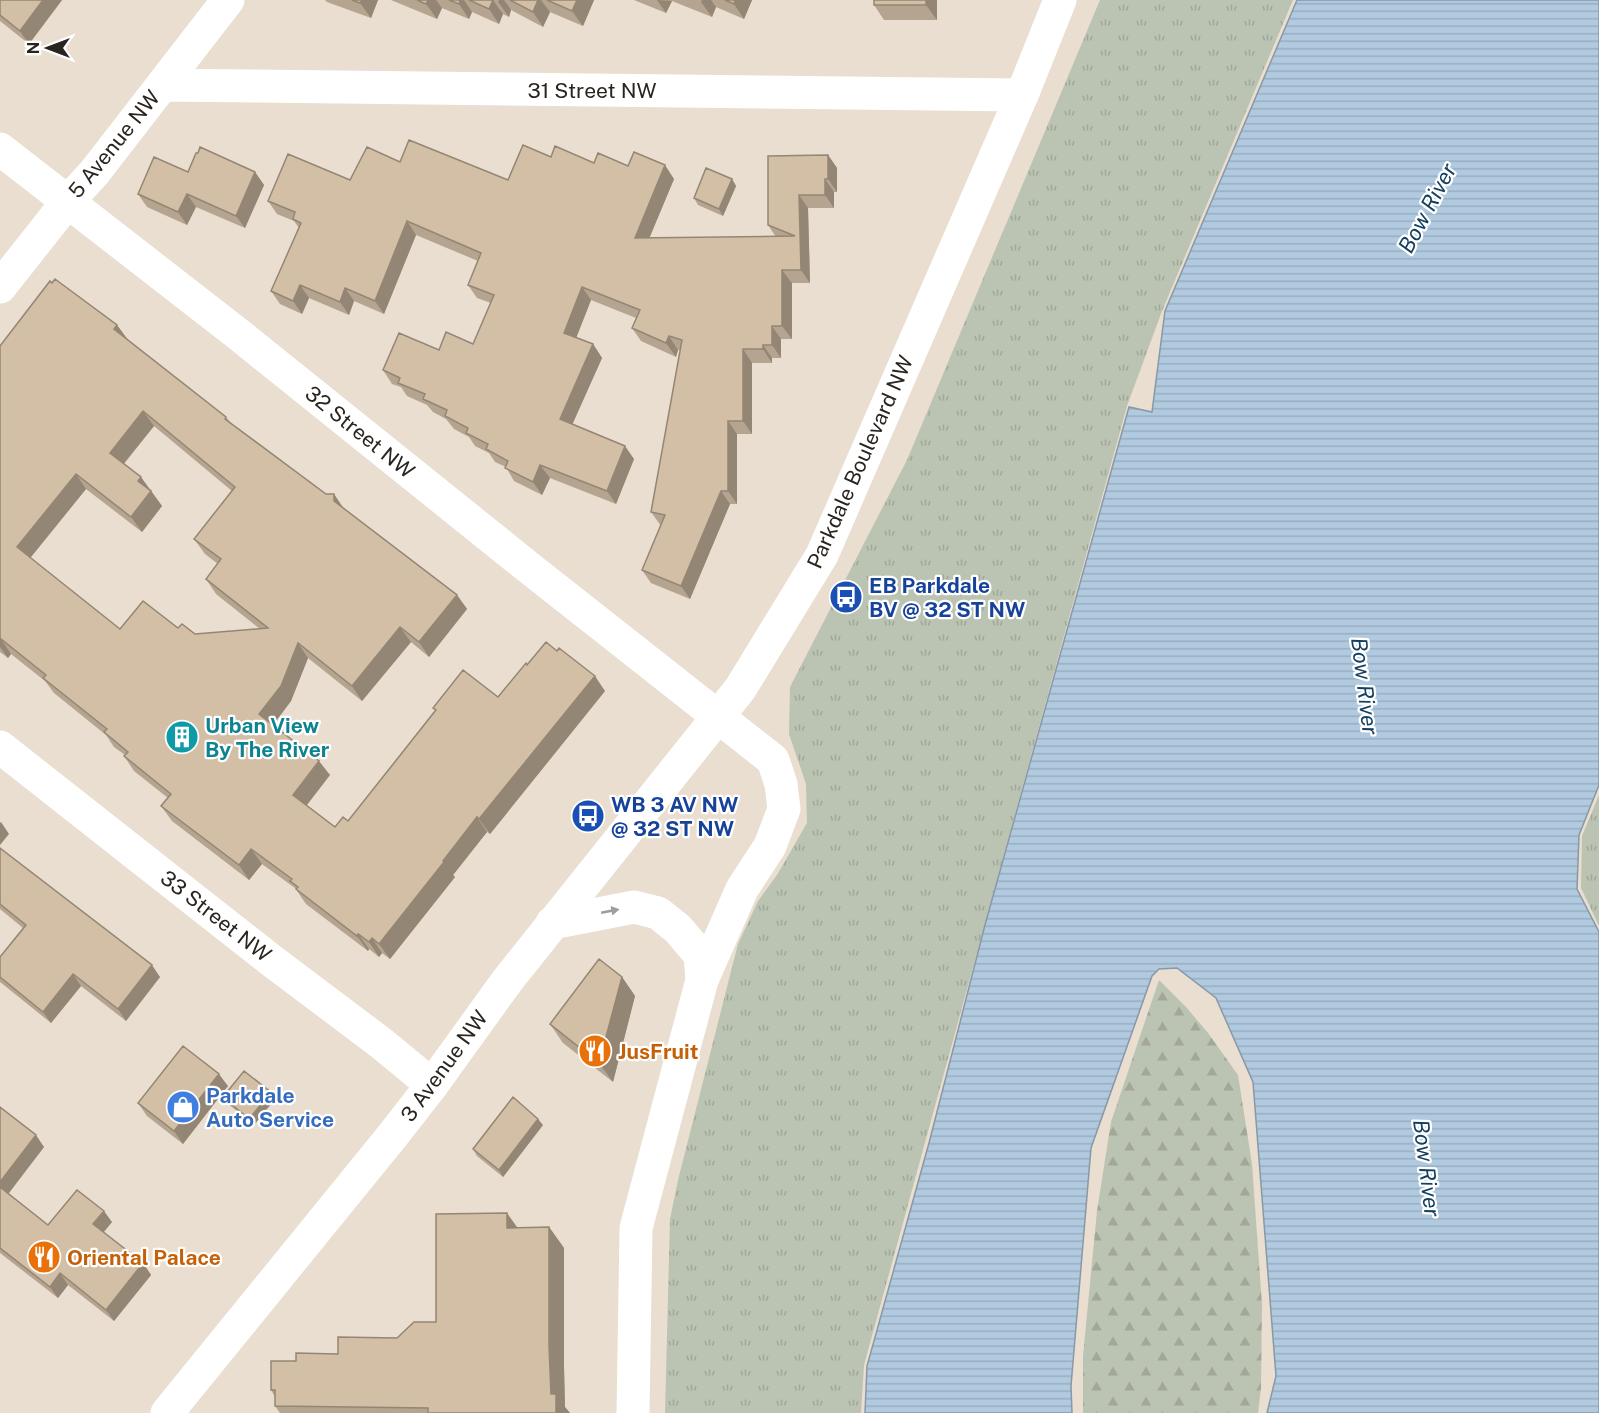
<svg xmlns="http://www.w3.org/2000/svg" width="1599" height="1413" font-family="'Public Sans',sans-serif">
  <style>
    .forest { fill: url(#forest-firs) }
    .park { fill: url(#park-tufts) }
    .water { fill: url(#water-rules); stroke: #8898a6; stroke-width: 1.5 }
    .lines { fill: none; stroke-linecap: round; stroke-linejoin: round }
    .street { stroke: #fff; stroke-width: 33 }
    .secondary { stroke: #fff; stroke-width: 33 }
    .wall { fill: #b5a48f; fill-rule: evenodd }
    .shaded-wall { fill: #948674 }
    .building { fill: #d3bfa6; stroke: #948674; stroke-width: 1.5; fill-rule: evenodd }
    .oneway { fill: #9f9c9a }
    .labels { text-anchor: middle; dominant-baseline: central; stroke-width: 4.5; stroke-linejoin: round; paint-order: stroke }
    .street-label { font-size: 21px; fill: #29241f; stroke: #fff }
    .transit-label { font-size: 21px; font-weight: bold; fill: #164399; stroke: #fff; text-anchor: start }
    .culture-label { font-size: 21px; font-weight: bold; fill: #0d838f; stroke: #fff; text-anchor: start }
    .food-label { font-size: 21px; font-weight: bold; fill: #c56008; stroke: #fff; text-anchor: start }
    .shop-label { font-size: 21px; font-weight: bold; fill: #366cbe; stroke: #fff; text-anchor: start }
    .water-label { font-size: 22px; font-style: italic; fill: #16405f; stroke: #fff }
  </style>
  <defs>
    <pattern id="forest-firs" width="22" height="20" patternUnits="userSpaceOnUse" patternTransform="scale(1.5)"><rect width="22" height="20" fill="#bbc3b2"/><path d="M5 1l3.5 6h-7zM16 11l3.5 6h-7z" fill="#a1a799"/></pattern>
    <pattern id="park-tufts" width="24" height="20" patternUnits="userSpaceOnUse" patternTransform="scale(1.5)"><rect width="24" height="20" fill="#bbc3b2"/><path d="M3 7l-1-3M5 7V3M7 7l1-3M15 17l-1-3M17 17v-4M19 17l1-3" fill="none" stroke="#a1a799"/></pattern>
    <pattern id="water-rules" width="6" height="5" patternUnits="userSpaceOnUse" patternTransform="scale(1.5)"><rect width="6" height="5" fill="#b1cae0"/><path d="M0 2.5h6" fill="none" stroke="#98adc0"/></pattern>
  </defs>
  <rect width="100%" height="100%" fill="#e9decf"/>
  <!-- forest -->
  <path class="forest" d="M1159,980L1186,1007L1208,1033L1238,1075L1252,1164L1262,1305L1261,1388L1258,1413H1083V1356L1097,1211L1111,1122Z"/>
  <!-- park -->
  <path class="park" d="M1100,0H1293L1162,311L1127,406L864,1365L861,1413H665L670,1219L678,1180L738,944L758,901L777,875L807,823L806,784L789,734L790,687L907,460Z
    M1599,795V926L1581,888L1582,836Z"/>
  <!-- water -->
  <path class="water" d="M1297,0H1599V785L1579,835L1577,889L1599,932V1413H1267L1276,1376L1253,1082L1216,998L1177,968L1159,969L1152,976L1091,1148L1071,1386L1072,1413H865L867,1366L929,1143L985,925L1129,407L1152,412L1165,311Z"/>
  <g class="lines">
    <!-- street -->
    <path class="street" d="M162,85L1022,95
      M0,149L238,334L528,567L773,760L781,784L784,809L770,846L742,889L702,980L636,1228L633,1413
      M0,287L68,201L94,173L228,0
      M0,747L272,961L381,1043L432,1085"/>
    <!-- secondary -->
    <path class="secondary" d="M552,923L634,907L658,913L678,929L700,955L702,980
      M167,1413L393,1135L432,1085L507,981L740,689L822,555L1022,95L1060,0"/>
  </g>
  <!-- wall -->
  <path class="wall" d="M0,0H62L29,44L0,21Z
    M325,0H378L371,18L327,2Z
    M391,0H594L583,26L550,12L543,27L511,10L509,17L503,14L499,24L472,12L469,19L442,8L437,19Z
    M634,0H752L744,19L716,7L712,17L672,1L666,13Z
    M937,0V20H884L874,5Z
    M828,155L837,168V192H834V208H808L810,283H792V339H781V358H772V363H752V434H737V504H730L690,599L651,583L642,570L661,526L651,512L681,350H678L676,357L641,341L632,328L636,318L591,300L576,338L593,344L602,358L572,424L634,459L616,504L550,478L542,495L514,481L506,467L495,462L489,453L475,446L469,437L454,429L446,419L433,412L427,405L407,396L401,387L392,384L383,370L439,350L473,344L491,303L477,298L468,285L478,261L416,235L384,314L354,301L349,315L309,298L302,314L280,304L271,291L299,228L294,221L277,214L268,201L350,180L400,162L508,180L551,157L594,163L628,166L674,179L649,238L776,237L768,225Z
    M188,172H255L264,185L245,228L196,207L187,225L147,207L138,194Z
    M732,179L736,186L723,216L698,205L694,198Z
    M117,325L127,339L226,417L231,423L326,494H334L343,508L457,595L467,609L429,657L411,642L362,701L308,658L291,701L273,725L330,775L306,806L335,827L348,821L435,710L433,708L498,697L527,665L605,691L490,834L487,832L453,875L455,877L390,959L382,953L379,957L369,949L368,951L306,904L295,888L262,864L249,880L172,821L161,806L168,798L134,771L124,756L125,755L114,747L106,735L54,693L45,681L11,654L8,658L0,652V346ZM154,426L232,491L194,539L205,554L218,564L206,579L216,594L260,629L195,634L178,628L120,629L30,558L86,489L142,532L162,506L151,491L124,464Z
    M0,848L160,977L126,1021L81,986L51,1023L0,982V957L23,928L0,909Z
    M622,977L635,996L613,1082L563,1043L550,1024Z
    M228,1086L183,1144L147,1116L138,1103Z
    M271,1092L275,1099L254,1125L227,1103L223,1097Z
    M0,1107L44,1147L8,1193L48,1225L112,1222L104,1232L143,1263L151,1275L114,1321L68,1285L58,1298L0,1253Z
    M543,1125L503,1177L477,1156L473,1149Z
    M549,1227L564,1248V1367L565,1407L570,1413H280L275,1406V1397L271,1390L296,1361L338,1354L397,1338L436,1322L517,1228Z"/>
  <!-- shaded-wall -->
  <path class="shaded-wall" d="M43,0H62L29,44L20,31Z
    M362,0H378L371,18L360,3Z
    M428,0H436L442,8L437,19L426,4Z
    M460,0H464L472,12L469,19L459,4Z
    M493,0L503,14L499,24L489,9Z
    M499,0H504L511,10L509,17L498,2Z
    M538,0H541L550,12L543,27L533,12Z
    M577,0H594L583,26L572,11Z
    M657,0L672,1L666,13Z
    M702,0H711L716,7L712,17L701,2Z
    M735,0H752L744,19L734,4Z
    M926,0H937V20L926,5Z
    M828,155L837,168V192L828,179Z
    M665,165L674,179L644,251L635,238Z
    M255,172L264,185L245,228L236,216Z
    M732,179L736,186L723,216L719,209Z
    M825,179L834,192V208L825,195Z
    M187,194L196,207L187,225L178,212Z
    M799,195L808,208L810,283L801,270Z
    M407,221L416,235L384,314L375,301Z
    M782,270L792,283V339L782,326Z
    M300,285L309,298L302,314L293,301Z
    M582,287L591,300L573,346L564,333Z
    M345,288L354,301L349,315L340,302Z
    M117,325L128,340L114,329Z
    M772,326L781,339V358L772,345Z
    M669,336L678,350L676,357L666,343Z
    M593,344L602,358L569,432L560,419Z
    M763,345L772,358V363L763,349Z
    M743,349L752,363V434L743,421Z
    M143,411L154,426L120,468L110,453Z
    M728,421L737,434V504L728,491Z
    M625,446L634,459L616,504L607,491Z
    M540,465L550,478L542,495L533,482Z
    M76,474L86,489L27,562L17,547Z
    M141,477L162,506L142,532L131,517L138,481Z
    M721,491L730,504L690,599L681,586Z
    M334,494L344,509L334,501Z
    M457,595L467,609L429,657L419,642Z
    M400,627L411,642L362,701L352,686Z
    M1,639L11,654L8,658L0,647V640Z
    M298,643L308,658L291,701L270,729L259,714Z
    M595,676L605,691L490,834L479,819Z
    M319,761L330,775L303,810L293,795Z
    M477,817L487,832L453,875L455,877L390,959L379,944Z
    M1,822L9,834L0,845V823Z
    M251,849L262,864L249,880L239,865Z
    M358,934L369,949L368,951L357,936Z
    M372,938L382,953L379,957L369,942Z
    M152,965L160,977L126,1021L118,1009Z
    M73,974L81,986L51,1023L43,1012Z
    M622,977L635,996L613,1082L599,1063Z
    M219,1074L228,1086L183,1144L174,1131Z
    M271,1092L275,1099L254,1125L249,1119Z
    M538,1119L543,1125L503,1177L499,1170Z
    M36,1135L44,1147L6,1197L0,1188V1182Z
    M104,1211L112,1222L101,1235L93,1224Z
    M507,1213L522,1234L507,1228Z
    M549,1227L564,1248V1367L565,1407L570,1413H556L551,1394L549,1346Z
    M143,1263L151,1275L114,1321L106,1310Z
    M60,1273L68,1285L58,1298L50,1287Z"/>
  <!-- building -->
  <path class="building" d="M0,0H43L20,31L0,15Z
    M352,0H362L360,3Z
    M417,0H428L426,4Z
    M449,0H460L459,4Z
    M469,0H493L489,9Z
    M510,0H538L533,12Z
    M547,0H577L572,11Z
    M725,0H735L734,4Z
    M874,0H926V5H874Z
    M409,140L508,180L523,145L551,157L555,146L594,163L598,153L628,166L634,152L665,165L635,238L795,236L768,225V156L828,155V179H825V195H799L801,270H782V326H772V345H763V349H743V421H728V491H721L681,586L642,570L665,515L651,512L682,340L669,336L666,343L632,328L640,310L582,287L564,333L593,344L560,419L625,446L607,491L540,465L533,482L505,468L508,461L486,449L488,444L466,433L468,428L445,416L447,410L423,399L425,394L398,383L400,378L383,370L399,333L439,350L446,332L473,344L494,295L468,285L481,253L407,221L375,301L345,288L340,302L300,285L293,301L271,291L301,223L293,219L295,212L268,201L288,154L350,180L367,147L400,162Z
    M200,147L255,172L236,216L187,194L178,212L138,194L154,157L188,172L196,153H198Z
    M706,168L732,179L719,209L694,198Z
    M55,279L117,325L114,329L226,417L225,419L326,494H334V501L457,595L419,642L400,627L352,686L298,643L281,686L259,714L319,761L293,795L335,827L343,817L348,821L436,710L433,708L463,670L498,697L526,663L527,665L546,642L557,651L559,648L595,676L479,819L477,817L443,861L444,862L379,944L372,938L369,942L358,934L357,936L296,889L298,887L290,881L292,879L251,849L239,865L161,806L171,794L124,756L128,752L104,732L107,729L43,678L46,675L1,639L0,640V346L50,281L52,283ZM143,411L235,487L194,539L221,559L206,579L268,628L195,634L182,624L178,628L143,601L120,629L17,547L76,474L131,517L151,491L138,481L141,477L110,453Z
    M0,848L152,965L118,1009L73,974L43,1012L0,977V957L26,925L0,904Z
    M599,959L622,977L599,1063L550,1024Z
    M183,1046L219,1074L174,1131L138,1103Z
    M244,1071L271,1092L249,1119L223,1097Z
    M513,1097L538,1119L499,1170L473,1149Z
    M0,1107L36,1135L0,1182Z
    M0,1187L48,1225L77,1190L104,1211L93,1224L143,1263L106,1310L60,1273L50,1287L0,1248Z
    M507,1213V1228L549,1227V1346L551,1394H556V1413H428V1408L275,1406V1390H271V1361H296V1353L338,1354V1337L397,1338L414,1322H436V1214Z"/>
  <!-- one-way arrows -->
  <defs><path id="oneway-solid" d="M-6-.8H1V-3.2L6.5 0L1 3.2V.8H-6Z" transform="scale(1.5)"/></defs>
  <use class="oneway" href="#oneway-solid" transform="translate(610 911) rotate(-11)"/>
  <!-- icons -->
  <defs>
    <symbol id="bus-disc" viewBox="-11 -11 22 22"><circle r="9.5" fill="#1a4fb4" stroke="#fff"/><path d="M-5-6H5V4H4V6H2V4H-2V6H-4V4H-5ZM-3.5-4V0h7V-4ZM-3.5 1.2v1.5H-2V1.2ZM2 1.2v1.5H3.5V1.2Z" fill="#fff"/></symbol>
    <symbol id="building-disc" viewBox="-11 -11 22 22"><circle r="9.5" fill="#0f9aa8" stroke="#fff"/><path d="M-4-6H4V6H1V3H-1V6H-4ZM-2.5-4.3h1.7v1.8h-1.7ZM.8-4.3h1.7v1.8H.8ZM-2.5-1h1.7V.8h-1.7ZM.8-1h1.7V.8H.8Z" fill="#fff"/></symbol>
    <symbol id="restaurant-disc" viewBox="-11 -11 22 22"><circle r="9.5" fill="#e8710a" stroke="#fff"/><path d="M-5-6h1v4h1v-4h1v4h1v-4h1v5L-1.5 .5V6h-2V.5L-5-1ZM5-6V6H3V1.5H1.5Q1.5-4 5-6Z" fill="#fff"/></symbol>
    <symbol id="shop-disc" viewBox="-11 -11 22 22"><circle r="9.5" fill="#3f7fe0" stroke="#fff"/><path d="M-5-2.5h2.3a2.7 3.5 0 0 1 5.4 0H5L5.5 6h-11ZM-1.5-2.5h3a1.5 2.3 0 0 0-3 0Z" fill="#fff"/></symbol>
  </defs>
  <g fill-rule="evenodd">
    <use href="#bus-disc" x="827" y="578" width="38" height="38"/>
    <use href="#building-disc" x="163" y="718" width="38" height="38"/>
    <use href="#bus-disc" x="569" y="797" width="38" height="38"/>
    <use href="#restaurant-disc" x="576" y="1032" width="38" height="38"/>
    <use href="#shop-disc" x="164" y="1088" width="38" height="38"/>
    <use href="#restaurant-disc" x="25" y="1238" width="38" height="38"/>
  </g>
  <g class="labels">
    <!-- street labels -->
    <g class="street-label">
      <text x="592" y="90">31 Street NW</text>
      <text transform="translate(114 144) rotate(-51)">5 Avenue NW</text>
      <text transform="translate(360 432) rotate(39)">32 Street NW</text>
      <text transform="translate(860 462) rotate(-66)">Parkdale Boulevard NW</text>
      <text transform="translate(216 916) rotate(38)">33 Street NW</text>
      <text transform="translate(444 1066) rotate(-54)">3 Avenue NW</text>
    </g>
    <!-- transit labels -->
    <g class="transit-label">
      <text x="869" y="585">EB Parkdale<tspan x="869" dy="24">BV @ 32 ST NW</tspan></text>
      <text x="611" y="804">WB 3 AV NW<tspan x="611" dy="24">@ 32 ST NW</tspan></text>
    </g>
    <!-- culture labels -->
    <g class="culture-label">
      <text x="205" y="725">Urban View<tspan x="205" dy="24">By The River</tspan></text>
    </g>
    <!-- food labels -->
    <g class="food-label">
      <text x="618" y="1051">JusFruit</text>
      <text x="67" y="1257">Oriental Palace</text>
    </g>
    <!-- shop labels -->
    <g class="shop-label">
      <text x="206" y="1095">Parkdale<tspan x="206" dy="24">Auto Service</tspan></text>
    </g>
    <!-- water labels -->
    <g class="water-label">
      <text transform="translate(1427 208) rotate(-62)">Bow River</text>
      <text transform="translate(1365 686) rotate(83)">Bow River</text>
      <text transform="translate(1427 1168) rotate(83)">Bow River</text>
    </g>
  </g>
  <!-- north arrow -->
  <g transform="translate(48 48) rotate(270)" stroke="#ffffff" stroke-width="4.5" paint-order="stroke">
  <path d="M0-4.5L10 22L0 15L-10 22Z" fill="#29241f"/>
  <text y="-9" font-size="16" font-weight="bold" text-anchor="middle" fill="#29241f">N</text>
  </g>
</svg>
